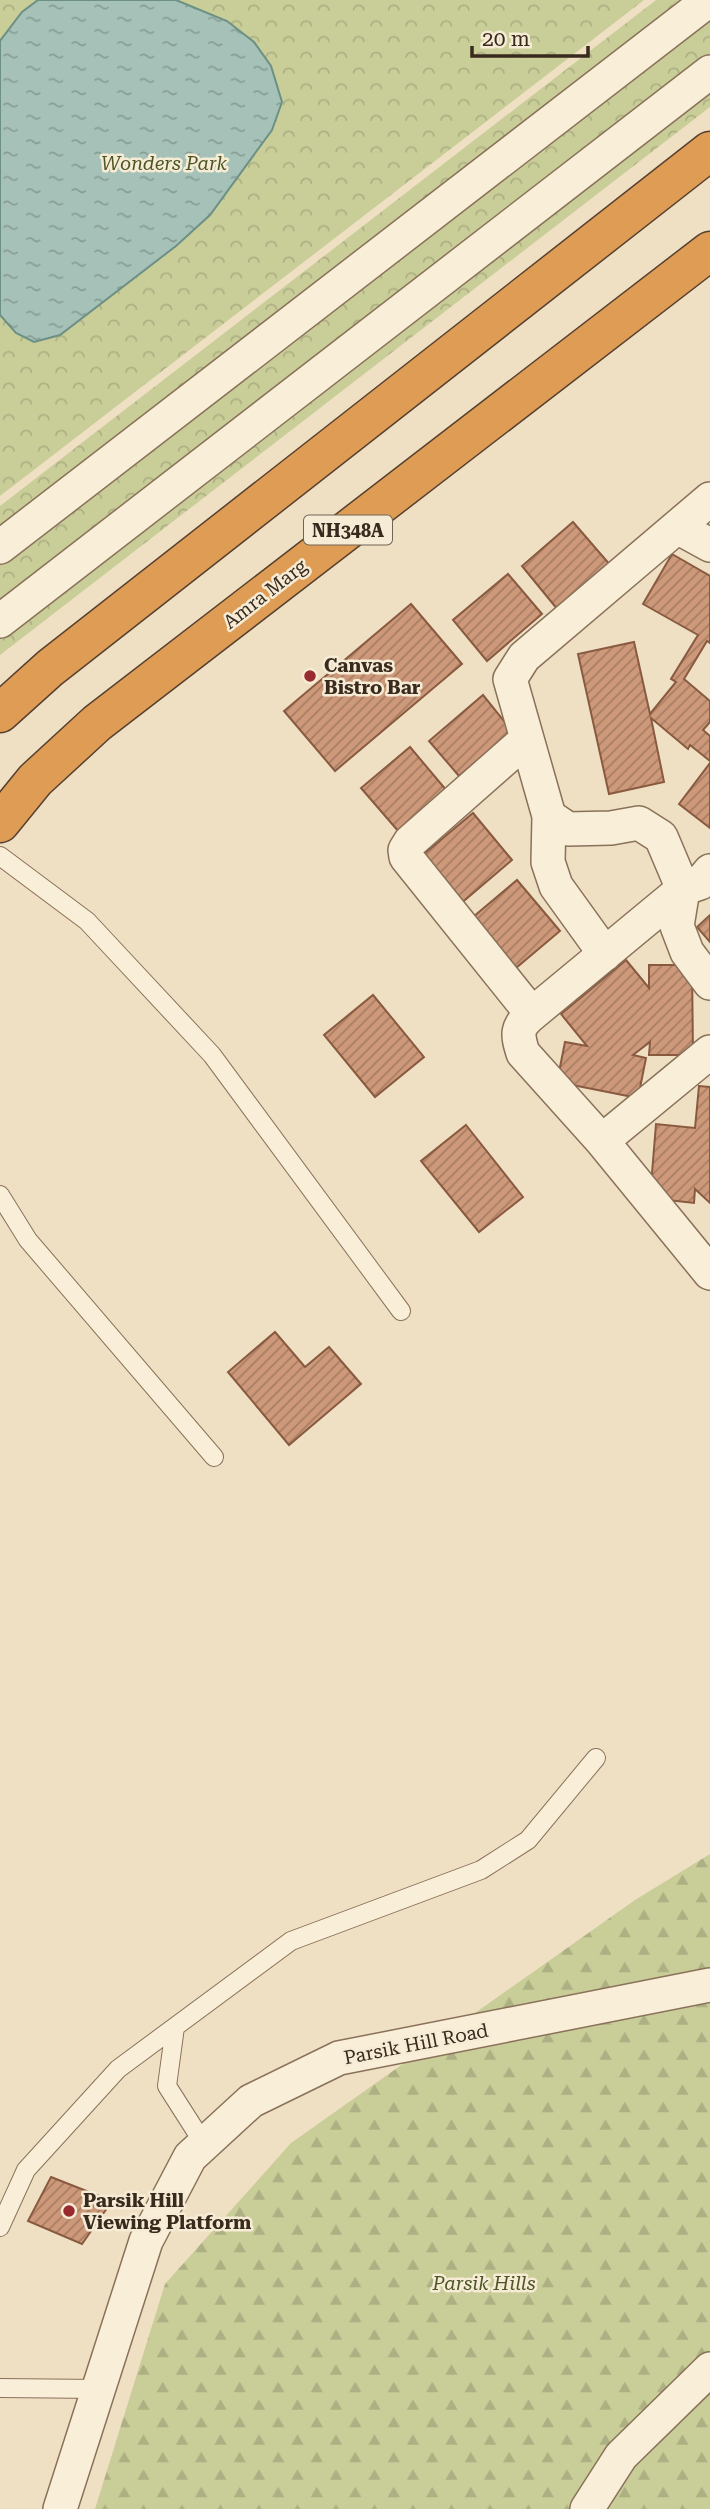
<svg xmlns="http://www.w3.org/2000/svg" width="710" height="2509" font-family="'Roboto Serif',serif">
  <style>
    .forest { fill: url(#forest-firs) }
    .park { fill: url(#park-crowns) }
    .water { fill: url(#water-ripples); stroke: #6d9086; stroke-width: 2 }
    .building { fill: url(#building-hatch); stroke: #895a40; stroke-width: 2 }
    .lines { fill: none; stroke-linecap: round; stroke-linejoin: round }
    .lane-casing { stroke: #8a715a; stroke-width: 20 }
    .street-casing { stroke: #8a715a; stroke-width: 36 }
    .highway-casing { stroke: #57402f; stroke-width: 41 }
    .lane { stroke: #f9eed8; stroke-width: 18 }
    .street { stroke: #f9eed8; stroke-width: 33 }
    .highway { stroke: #de9c55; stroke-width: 38 }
    .poi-dot { fill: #992a2f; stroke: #f6ebd4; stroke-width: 2.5 }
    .labels { text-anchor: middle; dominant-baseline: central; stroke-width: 5; stroke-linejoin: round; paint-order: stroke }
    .shield { fill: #f6ebd4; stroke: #726455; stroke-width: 2 }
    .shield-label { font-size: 18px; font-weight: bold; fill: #392a1e }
    .park-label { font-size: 19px; font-style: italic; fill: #4c5625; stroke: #f6ebd4 }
    .street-label { font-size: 19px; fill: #392a1e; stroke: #f6ebd4 }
    .poi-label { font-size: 19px; font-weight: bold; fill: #392a1e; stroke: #f6ebd4; text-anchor: start }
  </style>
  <defs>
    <pattern id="forest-firs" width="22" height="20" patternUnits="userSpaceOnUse" patternTransform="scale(1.75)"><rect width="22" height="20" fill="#c9cd98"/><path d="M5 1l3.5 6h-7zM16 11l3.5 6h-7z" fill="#adb083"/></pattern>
    <pattern id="park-crowns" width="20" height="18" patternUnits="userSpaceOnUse" patternTransform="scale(1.75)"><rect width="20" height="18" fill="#c9cd98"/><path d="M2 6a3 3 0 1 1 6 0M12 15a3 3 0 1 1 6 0" fill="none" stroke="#adb083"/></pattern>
    <pattern id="water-ripples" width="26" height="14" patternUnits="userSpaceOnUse" patternTransform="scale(1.75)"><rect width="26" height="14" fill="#a6c2b8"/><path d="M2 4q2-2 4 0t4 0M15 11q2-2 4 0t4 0" fill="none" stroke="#889e95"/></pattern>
    <pattern id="building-hatch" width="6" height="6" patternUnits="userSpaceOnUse" patternTransform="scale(1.75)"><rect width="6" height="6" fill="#cd997a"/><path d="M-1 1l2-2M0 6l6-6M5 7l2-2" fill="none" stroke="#a77d63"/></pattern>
  </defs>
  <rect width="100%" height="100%" fill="#efe0c4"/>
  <!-- forest -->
  <path class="forest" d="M710,1854V2509H95L165,2284L291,2143L635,1900Z"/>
  <!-- park -->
  <path class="park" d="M0,0H644L0,496Z
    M656,0H710V107L0,655V506Z"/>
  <!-- water -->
  <path class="water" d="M38,0H176L227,21L254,42L271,66L282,102L272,130L210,215L176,246L60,335L34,342L16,333L0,315V41L22,12Z"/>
  <!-- building -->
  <path class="building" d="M573,522L611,566L558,610L522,566Z
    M672,554L710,576V643L707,641L684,679L710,701V722L703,730L710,736V761L690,745L688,749L651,718L664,782L609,794L578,654L634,642L650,714L676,682L671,679L698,635L643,604Z
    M508,574L542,614L487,661L453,620Z
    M411,604L462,664L335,771L284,711Z
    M483,695L512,731L459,776L429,741Z
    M410,747L447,791L399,832L361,788Z
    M710,763V828L679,804Z
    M473,813L512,860L459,905L419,858Z
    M517,880L560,931L510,973L467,922Z
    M710,915V942L697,927Z
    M626,960L649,988V965H692L693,1055H649L650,1042L633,1055L646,1058L638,1098L557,1082L565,1042L587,1046L561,1014Z
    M373,995L424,1057L375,1097L324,1035Z
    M699,1086L710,1087V1203L695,1189L694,1203L650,1198L656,1124L695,1128Z
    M466,1125L523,1197L479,1232L421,1161Z
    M275,1332L305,1367L329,1347L361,1384L289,1445L228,1372Z
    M51,2177L112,2201L82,2244L28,2221Z"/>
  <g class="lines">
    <defs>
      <path id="lane" d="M0,856L87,921L212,1055L401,1311
        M0,1195L28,1240L214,1457
        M175,2027L167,2086L204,2144
        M0,2227L26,2170L118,2069L291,1941L481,1870L528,1840L596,1758
        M0,2388L99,2389"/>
      <path id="street" d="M710,499L524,657L510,679L549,816L568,829L611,828L639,823L661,837L683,889L677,926L687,952L710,983
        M679,528L710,545
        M0,547L709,0
        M0,621L710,72
        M526,740L410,842L405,850L406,857L532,1014
        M549,816L548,862L556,886L605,954
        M710,871L700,883L683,889L532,1014C516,1027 517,1034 523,1053L602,1141L710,1273
        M602,1141L710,1052
        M60,2509L146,2241L190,2157L251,2101L339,2058L710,1985
        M587,2509L621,2456L710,2369"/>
      <path id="highway" d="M0,713L50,668L710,151
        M0,823L35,780L97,723L710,251"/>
    </defs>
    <!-- lane casing -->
    <use href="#lane" class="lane-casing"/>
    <!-- street casing -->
    <use href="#street" class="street-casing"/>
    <!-- highway casing -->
    <use href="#highway" class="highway-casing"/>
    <!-- lane -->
    <use href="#lane" class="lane"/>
    <!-- street -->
    <use href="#street" class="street"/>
    <!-- highway -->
    <use href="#highway" class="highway"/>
  </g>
  <!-- markers -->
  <g class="poi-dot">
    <circle cx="310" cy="676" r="7"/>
    <circle cx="69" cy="2211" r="7"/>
  </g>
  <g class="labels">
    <!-- shield labels -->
    <rect class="shield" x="304" y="515.5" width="88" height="29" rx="5"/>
    <g class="shield-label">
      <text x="348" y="530">NH348A</text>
    </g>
    <!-- park labels -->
    <g class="park-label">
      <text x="164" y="163">Wonders Park</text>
      <text x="484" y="2283">Parsik Hills</text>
    </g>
    <!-- street labels -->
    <g class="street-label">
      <text transform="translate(265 594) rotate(-38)">Amra Marg</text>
      <text transform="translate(416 2044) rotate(-11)">Parsik Hill Road</text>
    </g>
    <!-- poi labels -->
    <g class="poi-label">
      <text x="324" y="665">Canvas<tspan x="324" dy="22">Bistro Bar</tspan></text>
      <text x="83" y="2200">Parsik Hill<tspan x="83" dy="22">Viewing Platform</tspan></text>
    </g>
  </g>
  <!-- scale -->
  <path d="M472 46v10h116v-10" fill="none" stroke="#392a1e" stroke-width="3.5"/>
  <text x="482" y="46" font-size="21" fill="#392a1e" stroke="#f6ebd4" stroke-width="5" paint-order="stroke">20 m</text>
</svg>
